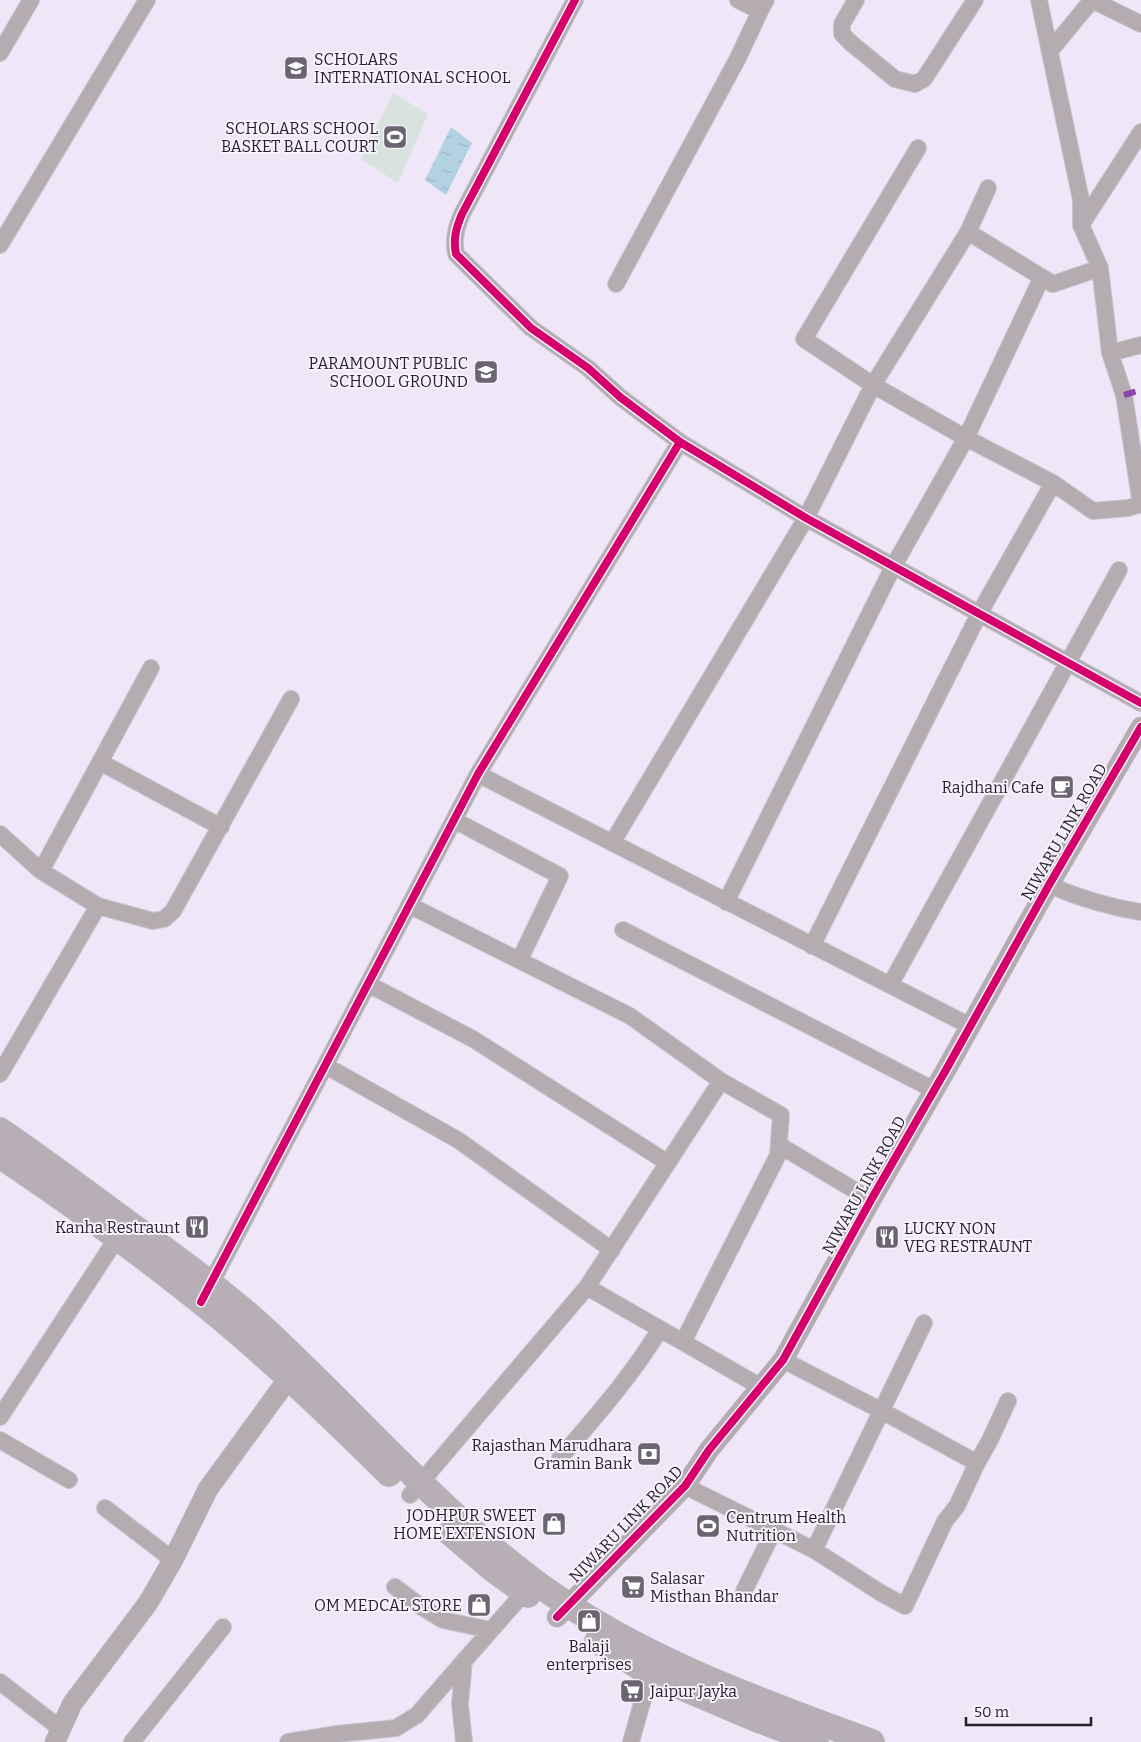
<svg xmlns="http://www.w3.org/2000/svg" width="1141" height="1742" font-family="Bitter,serif">
  <style>
    .green { fill: #d8e2df }
    .water { fill: url(#water-ripples) }
    .lines { fill: none; stroke-linecap: round; stroke-linejoin: round }
    .minor-casing { stroke: #cac5d0; stroke-width: 18 }
    .tertiary-casing { stroke: #cac5d0; stroke-width: 21 }
    .primary-casing { stroke: #cac5d0; stroke-width: 26 }
    .minor { stroke: #b4acb0; stroke-width: 16 }
    .tertiary { stroke: #b4acb0; stroke-width: 20 }
    .primary { stroke: #b7aeb6; stroke-width: 25 }
    .quiet { stroke: #8e44ad; stroke-width: 6; stroke-dasharray: 12 6; stroke-linecap: butt }
    .cycleway-casing { stroke: #f8f2fd; stroke-width: 11 }
    .cycleway { stroke: #d6006c; stroke-width: 8 }
    .labels { text-anchor: middle; dominant-baseline: central; stroke-width: 4; stroke-linejoin: round; paint-order: stroke }
    .poi-label { font-size: 16px; fill: #241f29; stroke: #f8f2fd; text-anchor: end }
    .street-label { font-size: 16px; fill: #241f29; stroke: #f8f2fd }
  </style>
  <defs>
    <pattern id="water-ripples" width="26" height="14" patternUnits="userSpaceOnUse" patternTransform="scale(1.25)"><rect width="26" height="14" fill="#b2d1e3"/><path d="M2 4q2-2 4 0t4 0M15 11q2-2 4 0t4 0" fill="none" stroke="#99b3c3"/></pattern>
  </defs>
  <rect width="100%" height="100%" fill="#efe7f7"/>
  <!-- green -->
  <path class="green" d="M393,93L428,114L398,183L361,159Z"/>
  <!-- water -->
  <path class="water" d="M451,127L472,143L446,195L425,180Z"/>
  <g class="lines">
    <defs>
      <path id="minor" d="M575,0L462,214C456,228 453,239 456,254L531,328L588,368L620,397L680,442L806,518L1141,703
        M738,0L760,11L766,0
        M856,0L842,24V34L851,43L895,79L915,84L924,79L975,0
        M1039,0L1081,200V225L1100,268L1110,353L1124,395L1141,505
        M1092,0L1141,24
        M1050,51L1092,0
        M0,53L31,0
        M918,148L804,339L873,385L966,438L1053,483L1093,511L1128,508L1141,504
        M1081,225L1141,132
        M968,232L1053,284L1100,268
        M0,245L147,0
        M616,284L738,58L760,11
        M1110,353L1141,345
        M151,668L41,871L98,906L153,921L164,919L173,911L291,699
        M100,762L221,827
        M478,774L970,1026
        M454,820L560,876L520,959
        M0,834L41,871
        M612,843L806,518L873,385L968,232L988,188
        M1049,885C1079,898 1108,907 1141,912
        M726,902L893,567L966,438L1042,277
        M409,905L630,1016L721,1081L781,1115L778,1155L683,1342
        M623,930L934,1090
        M812,946L979,614L1053,483
        M368,984L473,1039L668,1163
        M890,985L1119,570
        M326,1066L458,1140L612,1250
        M0,1074L98,906
        M779,1145L871,1200
        M587,1287L761,1387
        M207,1291L478,774L680,442
        M783,1360L882,1411L977,1463L990,1440L1008,1401
        M0,1417L117,1238
        M0,1440L69,1480
        M560,1458C596,1416 631,1377 660,1329
        M685,1486L814,1550L881,1593L905,1606L945,1521L957,1506L977,1463
        M410,1495L587,1287L721,1081
        M105,1508L173,1560
        M814,1550L924,1323
        M395,1587L420,1606L443,1620L490,1630
        M744,1591L774,1530
        M0,1682L61,1729
        M132,1742L223,1627
        M288,1742L337,1734L396,1728L417,1715L464,1661
        M464,1742L460,1704L464,1661L530,1586
        M631,1742L650,1674"/>
      <path id="tertiary" d="M557,1617L685,1486L709,1450L783,1360L871,1200L947,1068L1049,885L1141,727
        M55,1742L72,1704L148,1603L173,1560L208,1489L288,1379L300,1369"/>
      <path id="primary" d="M0,1130C43,1159 85,1191 127,1222C171,1253 215,1285 256,1321C353,1409 438,1512 545,1589C644,1660 759,1700 872,1742
        M0,1156C61,1197 121,1239 178,1284C252,1341 322,1408 389,1474
        M450,1533L492,1569L528,1595
        M597,1641L650,1674L753,1718L816,1742"/>
    </defs>
    <!-- minor casing -->
    <use href="#minor" class="minor-casing"/>
    <!-- tertiary casing -->
    <use href="#tertiary" class="tertiary-casing"/>
    <!-- primary casing -->
    <use href="#primary" class="primary-casing"/>
    <!-- minor -->
    <use href="#minor" class="minor"/>
    <!-- tertiary -->
    <use href="#tertiary" class="tertiary"/>
    <!-- primary -->
    <use href="#primary" class="primary"/>
    <!-- quiet -->
    <path class="quiet" d="M1124,395L1141,390"/>
    <defs>
      <path id="cycleway" d="M575,0L462,214C456,228 453,239 456,254L531,328L588,368L620,397L680,442L806,518L1141,703
        M201,1302L478,774L680,442
        M557,1617L685,1486L709,1450L783,1360L871,1200L947,1068L1049,885L1141,727"/>
    </defs>
    <!-- cycleway casing -->
    <use href="#cycleway" class="cycleway-casing"/>
    <!-- cycleway -->
    <use href="#cycleway" class="cycleway"/>
  </g>
  <!-- icons -->
  <defs>
    <symbol id="school-square" viewBox="-11 -11 22 22"><rect x="-9" y="-9" width="18" height="18" rx="4" fill="#6b6571" stroke="#f8f2fd"/><path d="M0-5L7-2L0 1L-7-2ZM-4 1L0 2.5L4 1V4Q0 6-4 4Z" fill="#fff"/></symbol>
    <symbol id="stadium-square" viewBox="-11 -11 22 22"><rect x="-9" y="-9" width="18" height="18" rx="4" fill="#6b6571" stroke="#f8f2fd"/><path d="M0-5a6.5 5 0 1 0 0 10a6.5 5 0 1 0 0-10ZM-3.5-1.8h7v3.6h-7Z" fill="#fff"/></symbol>
    <symbol id="cafe-square" viewBox="-11 -11 22 22"><rect x="-9" y="-9" width="18" height="18" rx="4" fill="#6b6571" stroke="#f8f2fd"/><path d="M-5.5-4.5H6V0H3Q3 3.5 0 3.5H-2.5Q-5.5 3.5-5.5 0ZM3-3.2v2h1.7v-2ZM-6 4.5H4V6H-6Z" fill="#fff"/></symbol>
    <symbol id="restaurant-square" viewBox="-11 -11 22 22"><rect x="-9" y="-9" width="18" height="18" rx="4" fill="#6b6571" stroke="#f8f2fd"/><path d="M-5-6h1v4h1v-4h1v4h1v-4h1v5L-1.5 .5V6h-2V.5L-5-1ZM5-6V6H3V1.5H1.5Q1.5-4 5-6Z" fill="#fff"/></symbol>
    <symbol id="bank-square" viewBox="-11 -11 22 22"><rect x="-9" y="-9" width="18" height="18" rx="4" fill="#6b6571" stroke="#f8f2fd"/><path d="M-6-4H6V4H-6ZM0-2.3a2.3 2.3 0 1 0 0 4.6a2.3 2.3 0 1 0 0-4.6Z" fill="#fff"/></symbol>
    <symbol id="shop-square" viewBox="-11 -11 22 22"><rect x="-9" y="-9" width="18" height="18" rx="4" fill="#6b6571" stroke="#f8f2fd"/><path d="M-5-2.5h2.3a2.7 3.5 0 0 1 5.4 0H5L5.5 6h-11ZM-1.5-2.5h3a1.5 2.3 0 0 0-3 0Z" fill="#fff"/></symbol>
    <symbol id="supermarket-square" viewBox="-11 -11 22 22"><rect x="-9" y="-9" width="18" height="18" rx="4" fill="#6b6571" stroke="#f8f2fd"/><path d="M-6-5.5h2.5l.6 2H6L4.5 2H-2.5L-4.4-4H-6ZM-1.5 3.2a1.3 1.3 0 1 0 .1 0ZM3 3.2a1.3 1.3 0 1 0 .1 0Z" fill="#fff"/></symbol>
  </defs>
  <g fill-rule="evenodd">
    <use href="#school-square" x="282" y="54" width="28" height="28"/>
    <use href="#stadium-square" x="381" y="123" width="28" height="28"/>
    <use href="#school-square" x="472" y="358" width="28" height="28"/>
    <use href="#cafe-square" x="1048" y="773" width="28" height="28"/>
    <use href="#restaurant-square" x="183" y="1213" width="28" height="28"/>
    <use href="#restaurant-square" x="873" y="1223" width="28" height="28"/>
    <use href="#bank-square" x="635" y="1440" width="28" height="28"/>
    <use href="#shop-square" x="540" y="1510" width="28" height="28"/>
    <use href="#stadium-square" x="694" y="1512" width="28" height="28"/>
    <use href="#supermarket-square" x="619" y="1573" width="28" height="28"/>
    <use href="#shop-square" x="465" y="1591" width="28" height="28"/>
    <use href="#shop-square" x="575" y="1607" width="28" height="28"/>
    <use href="#supermarket-square" x="618" y="1677" width="28" height="28"/>
  </g>
  <g class="labels">
    <!-- poi labels -->
    <g class="poi-label">
      <text x="314" y="59" text-anchor="start">SCHOLARS<tspan x="314" dy="18">INTERNATIONAL SCHOOL</tspan></text>
      <text x="378" y="128">SCHOLARS SCHOOL<tspan x="378" dy="18">BASKET BALL COURT</tspan></text>
      <text x="468" y="363">PARAMOUNT PUBLIC<tspan x="468" dy="18">SCHOOL GROUND</tspan></text>
      <text x="1044" y="787">Rajdhani Cafe</text>
      <text x="180" y="1227">Kanha Restraunt</text>
      <text x="904" y="1228" text-anchor="start">LUCKY NON<tspan x="904" dy="18">VEG RESTRAUNT</tspan></text>
      <text x="632" y="1445">Rajasthan Marudhara<tspan x="632" dy="18">Gramin Bank</tspan></text>
      <text x="536" y="1515">JODHPUR SWEET<tspan x="536" dy="18">HOME EXTENSION</tspan></text>
      <text x="726" y="1517" text-anchor="start">Centrum Health<tspan x="726" dy="18">Nutrition</tspan></text>
      <text x="650" y="1578" text-anchor="start">Salasar<tspan x="650" dy="18">Misthan Bhandar</tspan></text>
      <text x="462" y="1605">OM MEDCAL STORE</text>
      <text x="589" y="1646" text-anchor="middle">Balaji<tspan x="589" dy="18">enterprises</tspan></text>
      <text x="650" y="1691" text-anchor="start">Jaipur Jayka</text>
    </g>
    <!-- street labels -->
    <g class="street-label">
      <text transform="translate(1064 832) rotate(-60)">NIWARU LINK ROAD</text>
      <text transform="translate(864 1185) rotate(-61)">NIWARU LINK ROAD</text>
      <text transform="translate(626 1524) rotate(-46)">NIWARU LINK ROAD</text>
    </g>
  </g>
  <!-- scale -->
  <path d="M966 1717v8h125v-8" fill="none" stroke="#241f29" stroke-width="2.5"/>
  <text x="974" y="1717" font-size="15" fill="#241f29" stroke="#f8f2fd" stroke-width="4" paint-order="stroke">50 m</text>
</svg>
